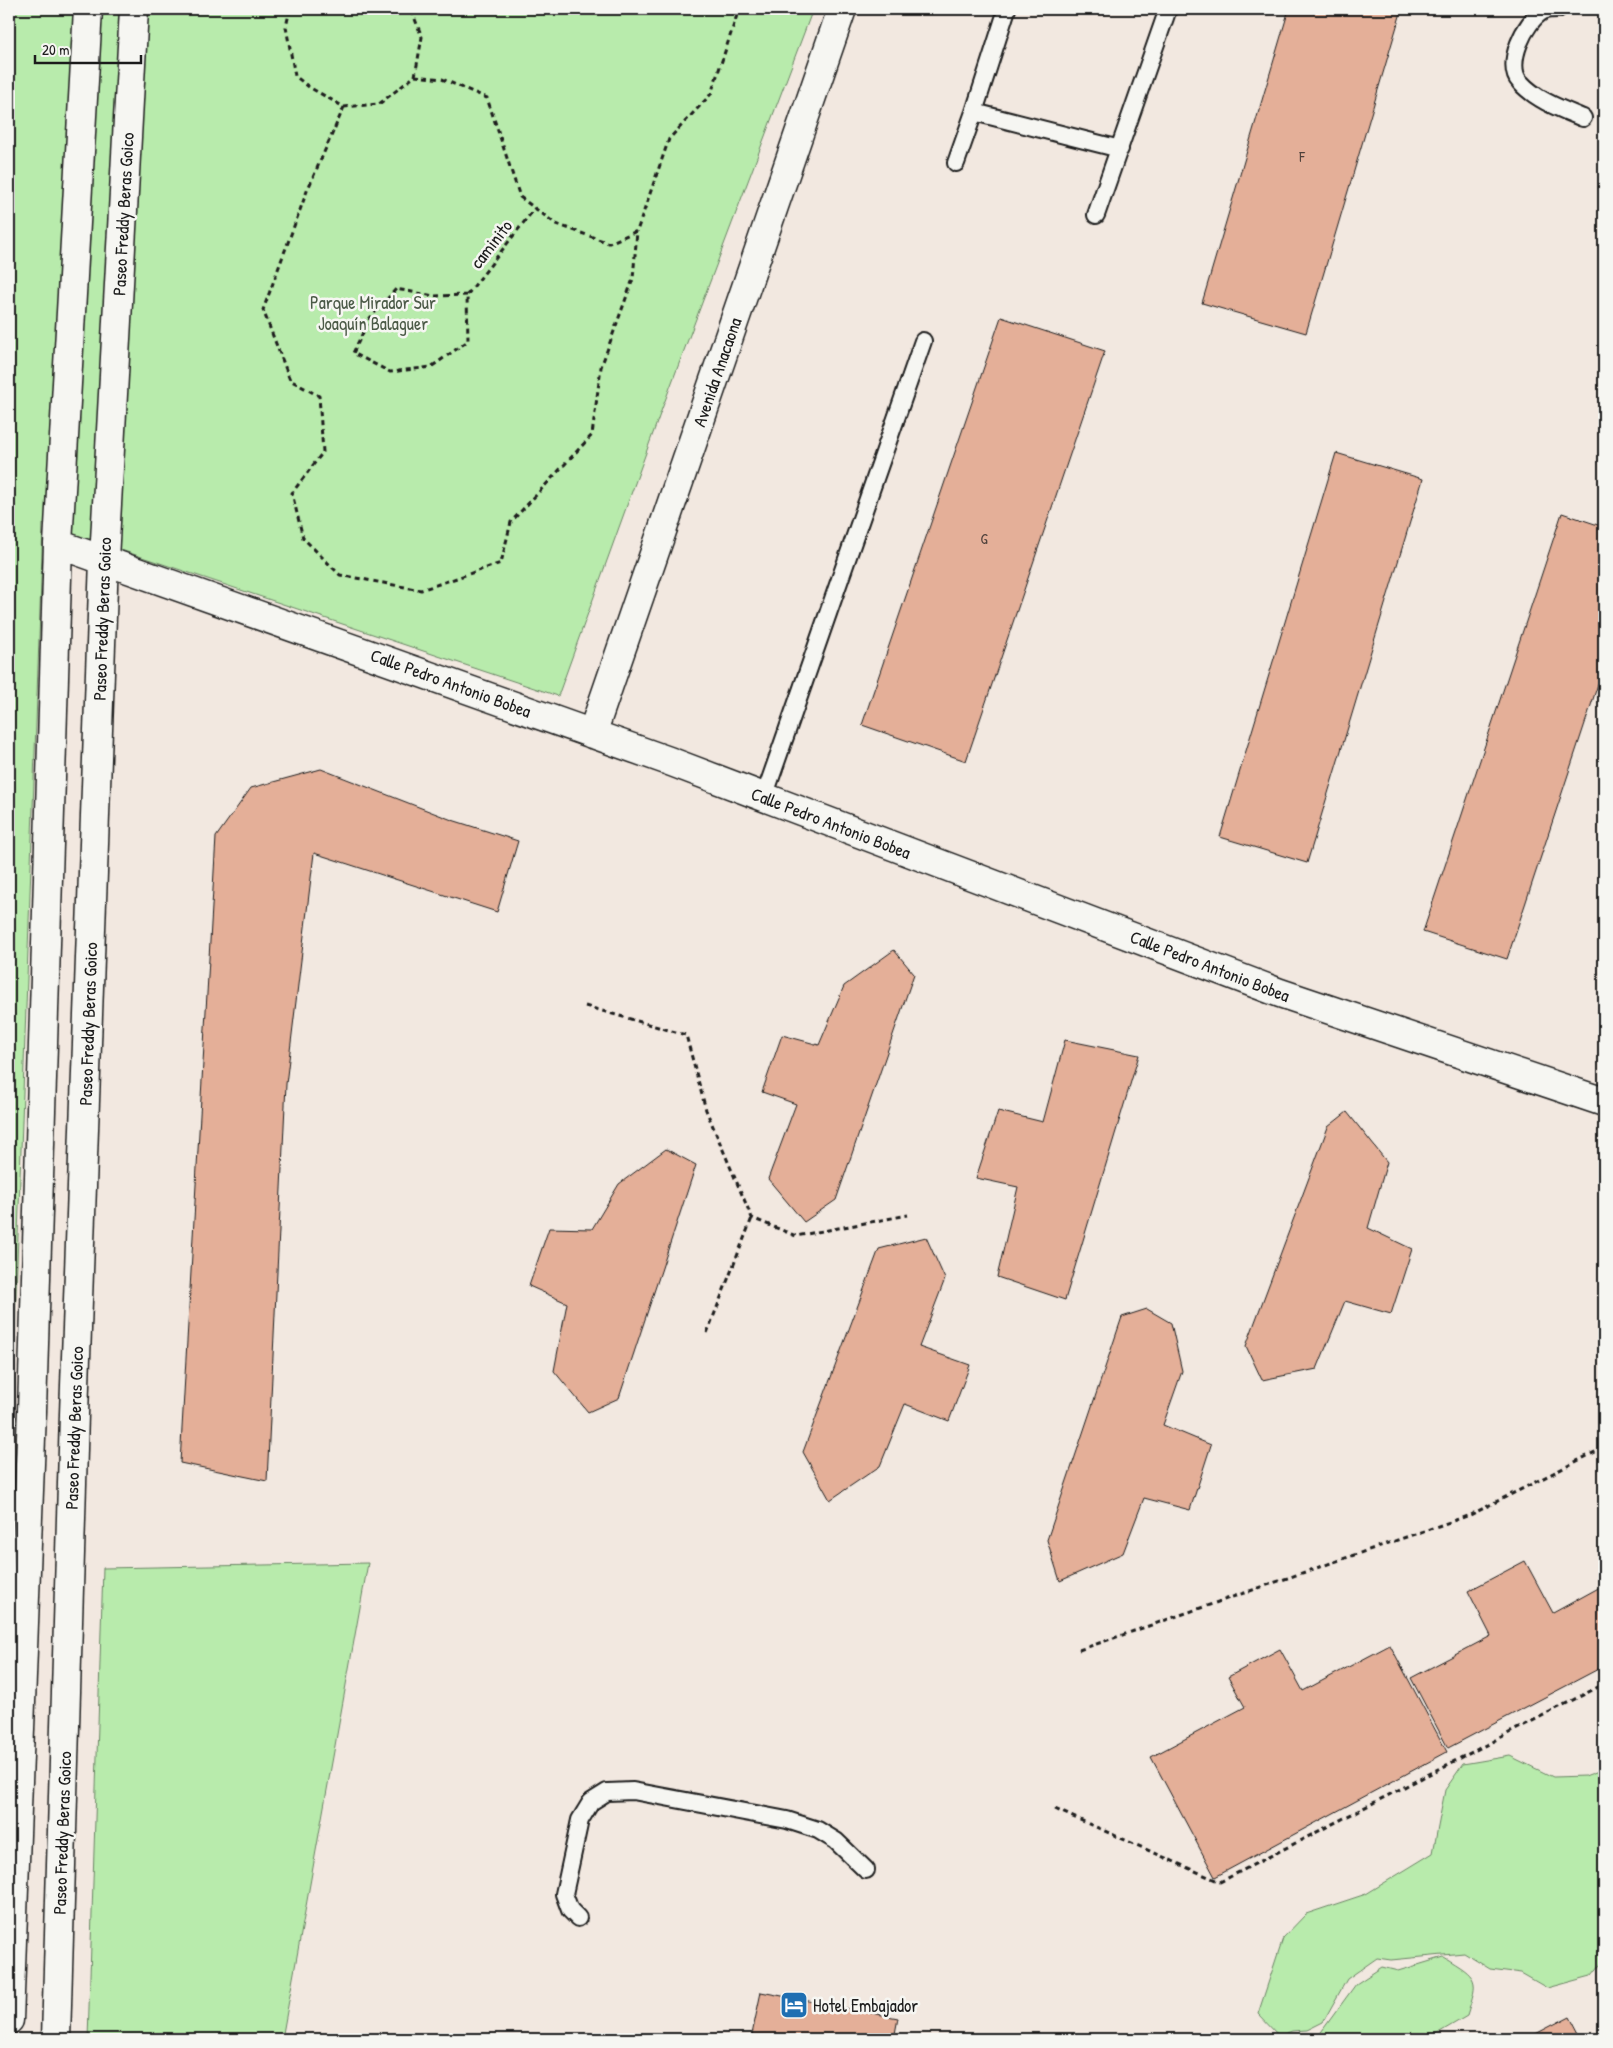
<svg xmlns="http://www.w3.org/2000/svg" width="1613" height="2048" font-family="'Patrick Hand',sans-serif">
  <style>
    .green { fill: #b8ebac; stroke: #6a8464 }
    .building { fill: #e4af98; stroke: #1c1c1c }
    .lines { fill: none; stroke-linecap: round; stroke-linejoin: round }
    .lane-casing { stroke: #1c1c1c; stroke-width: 20 }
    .secondary-casing { stroke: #1c1c1c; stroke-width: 31 }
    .path { stroke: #1c1c1c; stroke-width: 3; stroke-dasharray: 5 4; stroke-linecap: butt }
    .lane { stroke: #f6f6f2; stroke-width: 16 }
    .secondary { stroke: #f6f6f2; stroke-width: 28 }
    .labels { text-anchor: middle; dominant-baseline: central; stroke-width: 5; stroke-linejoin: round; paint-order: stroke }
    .number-label { font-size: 15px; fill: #4e413b }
    .street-label { font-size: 18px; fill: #1c1c1c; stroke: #f6f6f2 }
    .park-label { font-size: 18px; fill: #4b5a47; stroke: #f6f6f2 }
    .poi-label { font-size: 18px; fill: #1c1c1c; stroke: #f6f6f2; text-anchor: start }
  </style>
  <rect width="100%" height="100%" fill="#f2e8e0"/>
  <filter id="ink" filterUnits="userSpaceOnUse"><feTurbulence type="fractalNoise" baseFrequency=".02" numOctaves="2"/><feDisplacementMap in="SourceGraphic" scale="10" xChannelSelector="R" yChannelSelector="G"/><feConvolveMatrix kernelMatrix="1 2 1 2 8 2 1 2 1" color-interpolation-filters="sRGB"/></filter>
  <g filter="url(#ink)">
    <!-- green -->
    <path class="green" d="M9,9H813L660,414L558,696L43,524L9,1491Z
      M368,1563L282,2039H88L103,1568Z
      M1510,1756L1553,1777L1585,1776L1604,1769V1889L1602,1892L1604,1907V1960L1591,1976L1547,1988L1521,1973L1490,1969L1464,1953L1391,1960L1377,1958L1347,1979L1323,2022L1307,2030L1292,2031L1279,2036L1258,2014L1283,1938L1306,1914L1366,1894L1433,1853L1445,1790L1463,1764Z
      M1444,1957C1479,1978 1479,1978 1467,2016L1428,2039H1303L1319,2035L1356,1984L1382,1967L1398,1971Z"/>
    <!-- building -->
    <path class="building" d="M1289,9H1402L1306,333L1202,303Z
      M1001,317L1105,351L966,761L862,725Z
      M1336,453L1423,479L1307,863L1220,837Z
      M1562,513L1604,527V666L1507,959L1423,932Z
      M321,769L452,820L518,841L497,912L314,853L286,1084L267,1481L180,1463L216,837L251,788Z
      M894,950L914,974L836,1200L804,1222L768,1179L796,1104L762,1092L782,1035L819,1045L844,986Z
      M1065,1040L1139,1055L1065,1300L997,1277L1018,1187L976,1178L998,1111L1043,1122Z
      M1347,1112L1387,1162L1368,1228L1412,1249L1391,1314L1345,1301L1317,1369L1262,1380L1246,1346L1328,1127Z
      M666,1149L696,1165L619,1398L588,1412L554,1371L567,1303L529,1286L549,1228L592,1229L619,1184Z
      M926,1237L945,1279L919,1347L970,1365L949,1421L905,1404L880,1466L830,1500L803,1452L879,1249Z
      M1147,1309L1171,1323L1182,1371L1163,1425L1211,1445L1190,1510L1144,1498L1123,1553L1060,1581L1047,1540L1122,1317Z
      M1525,1561L1553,1613L1604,1585V1666L1448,1748L1411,1678L1491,1636L1468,1591Z
      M1390,1645L1447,1752L1215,1877L1151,1757L1245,1707L1228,1677L1280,1649L1303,1691Z
      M761,1992L898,2018L894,2039H751Z
      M1570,2016L1582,2039H1526Z"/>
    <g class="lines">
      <defs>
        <path id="lane" d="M1558,9C1554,9 1547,9 1543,11C1525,21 1504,65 1520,82C1536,100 1561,109 1583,118
          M974,112L1120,149
          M956,163L974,112L1007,9
          M1096,215L1168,9
          M764,797L923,341
          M578,1918L570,1910L564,1894L580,1820L591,1802L607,1792L633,1791L787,1820L818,1830L836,1841L866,1870"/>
        <path id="secondary" d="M58,544L669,761L1280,993L1604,1102
          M592,734L842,9
          M9,2020L32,1411L58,544L88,9
          M56,2039L74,1414L104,559L134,9"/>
      </defs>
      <!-- lane casing -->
      <use href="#lane" class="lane-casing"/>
      <!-- secondary casing -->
      <use href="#secondary" class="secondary-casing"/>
      <!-- path -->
      <path class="path" d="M290,9L286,27L295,76L309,87L344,107L379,104L415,76L422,37L411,9
        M415,76L442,79L487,98L520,197L556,224L609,243L637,231L669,139L711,94L737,15L741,9
        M344,107L307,191L263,310L290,380L319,396L323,452L292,493L303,538L340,575L421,590L501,563L511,522L592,435L601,367L633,279L637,231
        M467,295L434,296L396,289L370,318L353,353L390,372L431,367L468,341L467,295L535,208
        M585,1006L686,1035L706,1110L752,1218L796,1236L908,1215
        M707,1333L752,1218
        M1079,1650L1470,1515L1601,1449
        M1055,1809L1220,1882L1604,1684"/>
      <!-- lane -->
      <use href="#lane" class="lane"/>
      <!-- secondary -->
      <use href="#secondary" class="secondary"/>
    </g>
  </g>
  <!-- icons -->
  <defs>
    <symbol id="hotel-square" viewBox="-11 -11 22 22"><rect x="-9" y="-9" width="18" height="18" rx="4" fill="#1f6fb2" stroke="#f6f6f2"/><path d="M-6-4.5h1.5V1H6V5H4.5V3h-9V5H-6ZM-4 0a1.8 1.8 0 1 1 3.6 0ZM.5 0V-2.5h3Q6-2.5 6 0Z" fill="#fff"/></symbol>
  </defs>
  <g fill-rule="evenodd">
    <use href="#hotel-square" x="778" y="1989" width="32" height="32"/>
  </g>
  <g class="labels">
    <!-- number labels -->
    <g class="number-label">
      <text x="1302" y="156">F</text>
      <text x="984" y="538">G</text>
    </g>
    <!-- street labels -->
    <g class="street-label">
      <text transform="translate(123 214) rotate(-87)">Paseo Freddy Beras Goico</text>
      <text transform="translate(491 244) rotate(-52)">caminito</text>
      <text transform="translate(717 372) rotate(-71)">Avenida Anacaona</text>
      <text transform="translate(102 619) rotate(-88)">Paseo Freddy Beras Goico</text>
      <text transform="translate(451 683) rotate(20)">Calle Pedro Antonio Bobea</text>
      <text transform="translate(831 823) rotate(21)">Calle Pedro Antonio Bobea</text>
      <text transform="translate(1210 966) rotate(21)">Calle Pedro Antonio Bobea</text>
      <text transform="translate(88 1024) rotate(-88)">Paseo Freddy Beras Goico</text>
      <text transform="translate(74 1428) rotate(-88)">Paseo Freddy Beras Goico</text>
      <text transform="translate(62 1833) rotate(-88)">Paseo Freddy Beras Goico</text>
    </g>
    <!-- park labels -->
    <g class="park-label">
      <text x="373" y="302">Parque Mirador Sur<tspan x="373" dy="21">Joaquín Balaguer</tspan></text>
    </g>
    <!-- poi labels -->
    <g class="poi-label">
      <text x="813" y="2005">Hotel Embajador</text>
    </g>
  </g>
  <!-- margin -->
  <rect width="1613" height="2048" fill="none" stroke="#f6f6f2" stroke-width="30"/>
  <rect x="15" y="15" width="1583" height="2018" fill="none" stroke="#1c1c1c" stroke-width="2" filter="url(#ink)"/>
  <!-- scale -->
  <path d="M35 55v8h106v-8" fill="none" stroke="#1c1c1c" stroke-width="2.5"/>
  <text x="42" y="55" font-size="15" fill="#1c1c1c" stroke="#f6f6f2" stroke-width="4" paint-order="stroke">20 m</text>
</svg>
